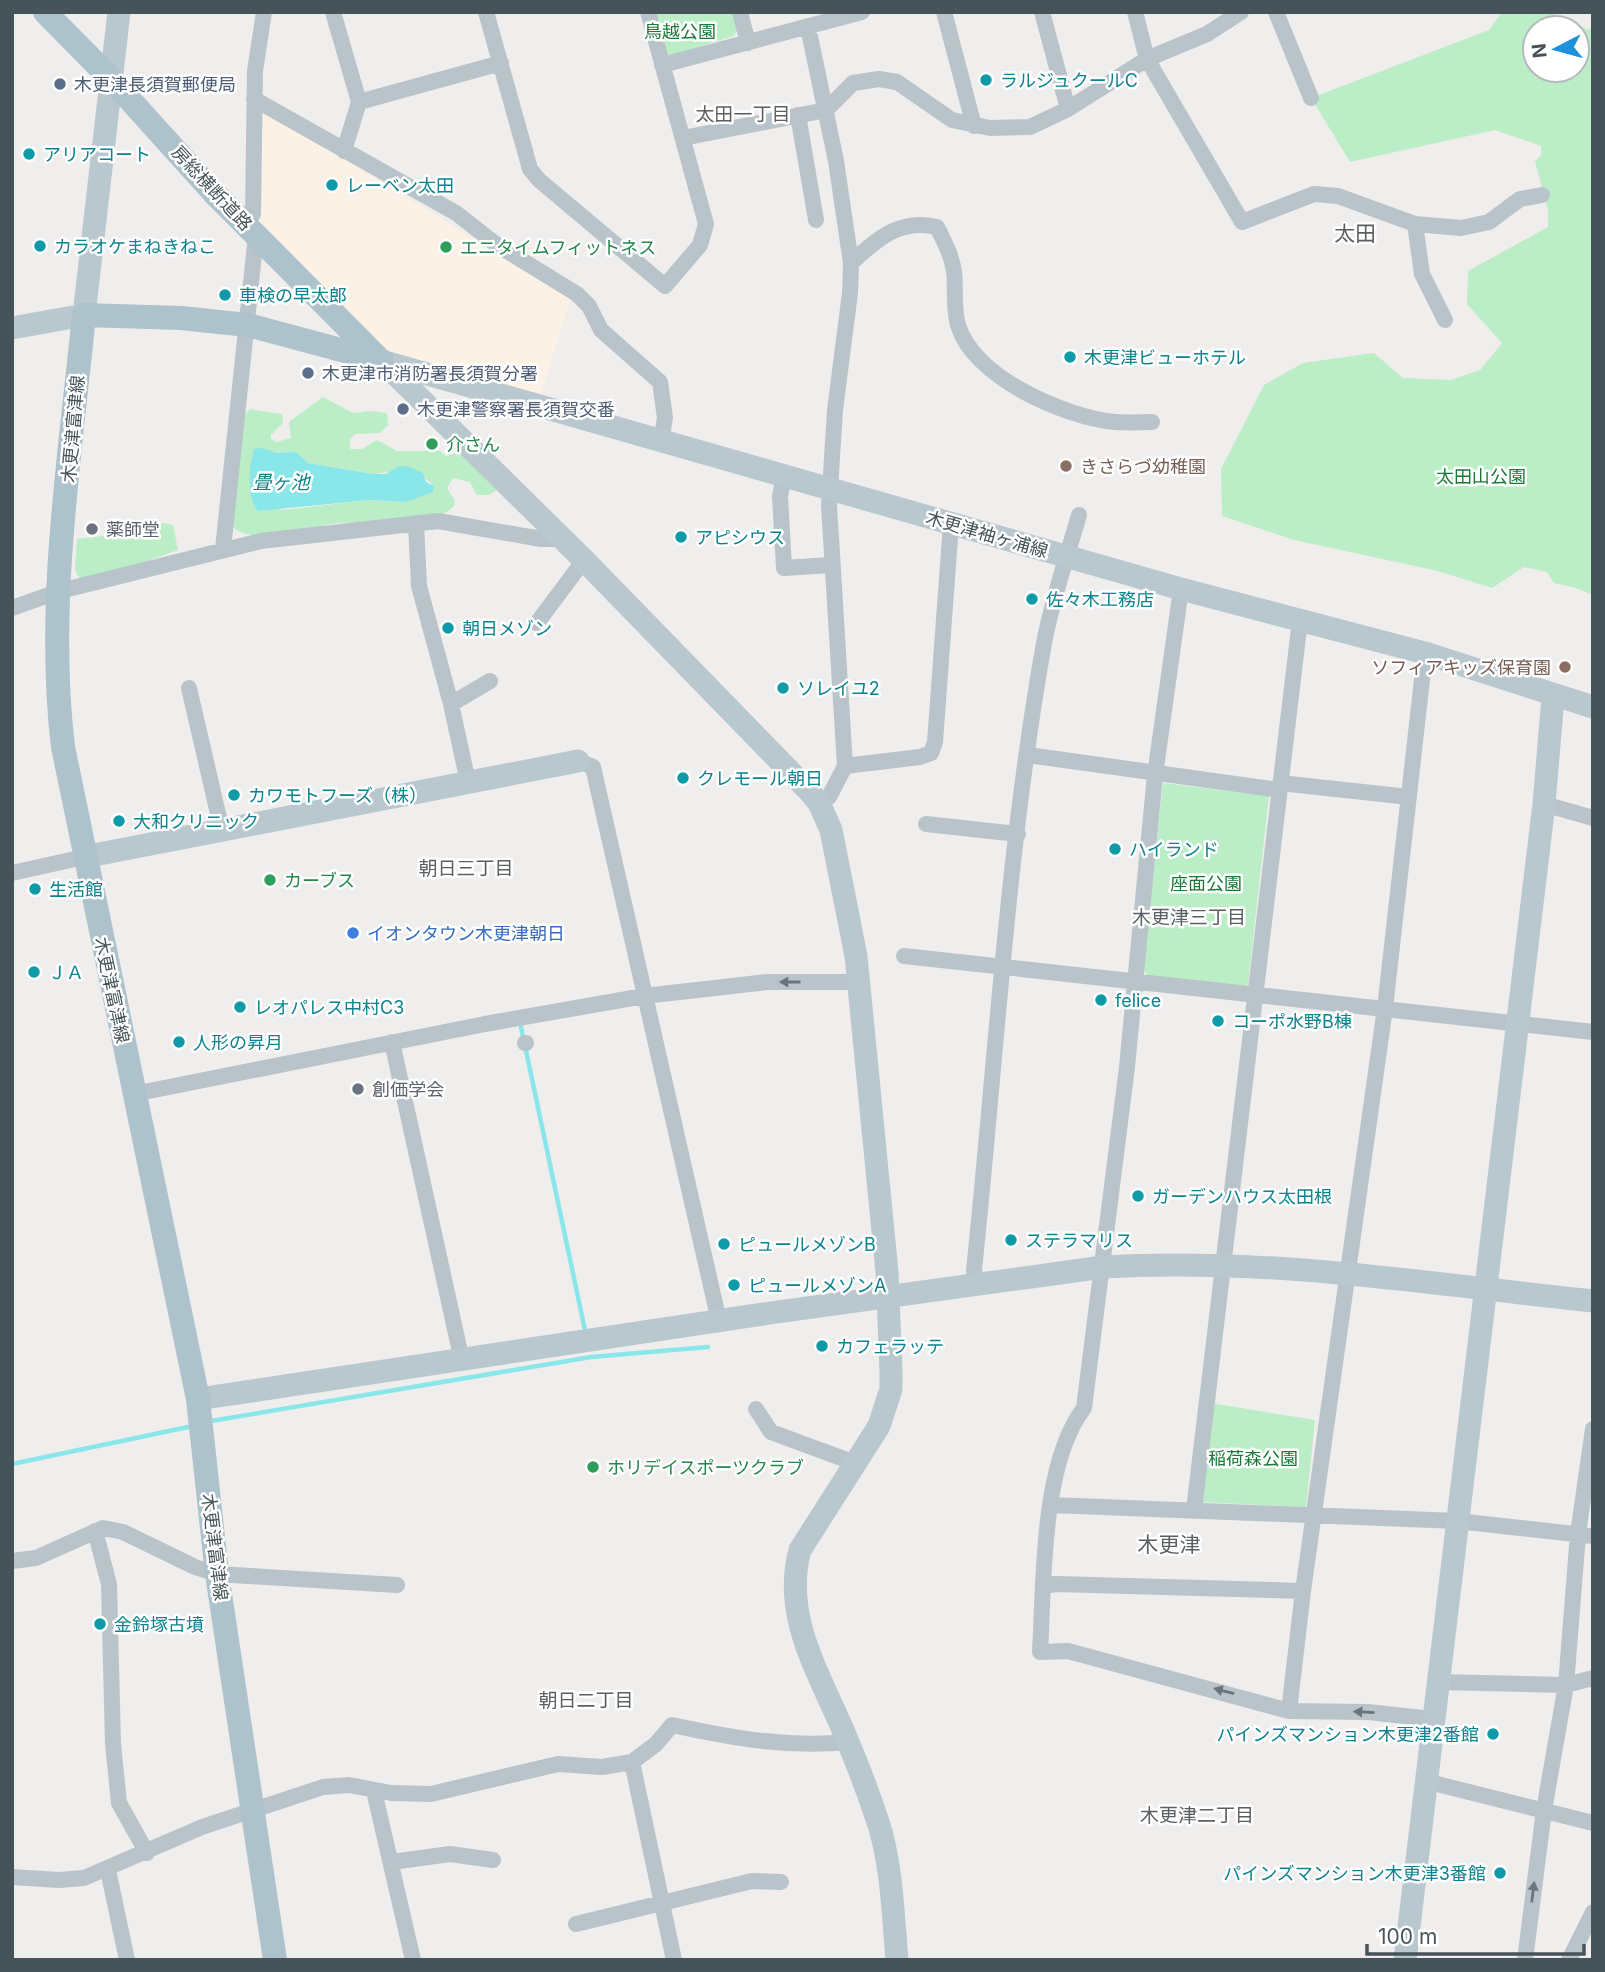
<svg xmlns="http://www.w3.org/2000/svg" width="1605" height="1972" font-family="Inter,'Noto Sans JP',sans-serif">
  <style>
    .commercial { fill: #fbf1e5 }
    .green { fill: #bbedc6; fill-rule: evenodd }
    .water { fill: #89e6e9 }
    .lines { fill: none; stroke-linecap: round; stroke-linejoin: round }
    .stream { stroke: #89e6e9; stroke-width: 4.5 }
    .street { stroke: #b8c4ca; stroke-width: 16 }
    .secondary { stroke: #b9c7cf; stroke-width: 23 }
    .primary { stroke: #adc2cb; stroke-width: 24 }
    .oneway { fill: #68767c }
    .culture-dot { fill: #0f9aa8; stroke: #fff; stroke-width: 2.5 }
    .service-dot { fill: #5c6f8a; stroke: #fff; stroke-width: 2.5 }
    .leisure-dot { fill: #2e9e5b; stroke: #fff; stroke-width: 2.5 }
    .education-dot { fill: #8d6e63; stroke: #fff; stroke-width: 2.5 }
    .worship-dot { fill: #6b7280; stroke: #fff; stroke-width: 2.5 }
    .shop-dot { fill: #3f7fe0; stroke: #fff; stroke-width: 2.5 }
    .labels { text-anchor: middle; dominant-baseline: central; stroke-width: 5; stroke-linejoin: round; paint-order: stroke }
    .park-label { font-size: 18px; fill: #197937; stroke: #fff }
    .culture-label { font-size: 18px; fill: #0d838f; stroke: #fff; text-anchor: start }
    .service-label { font-size: 18px; fill: #4e5e75; stroke: #fff; text-anchor: start }
    .street-label { font-size: 18px; fill: #46545a; stroke: #fff }
    .leisure-label { font-size: 18px; fill: #27864d; stroke: #fff; text-anchor: start }
    .education-label { font-size: 18px; fill: #785e54; stroke: #fff; text-anchor: start }
    .worship-label { font-size: 18px; fill: #5b616d; stroke: #fff; text-anchor: start }
    .shop-label { font-size: 18px; fill: #366cbe; stroke: #fff; text-anchor: start }
    .neighbourhood-label { font-size: 19px; fill: #5a5f62; stroke: #fff }
    .water-label { font-size: 19px; font-style: italic; fill: #0f8286; stroke: #fff }
    .quarter-label { font-size: 21px; fill: #5a5f62; stroke: #fff }
  </style>
  <rect width="100%" height="100%" fill="#f0eded"/>
  <!-- commercial -->
  <path class="commercial" d="M261,108L571,298L540,396L385,358L252,225Z"/>
  <!-- green -->
  <path class="green" d="M653,12H733L737,31L734,36L672,55L664,54Z
    M1502,12H1549L1589,30L1593,23V595L1576,588L1554,583L1547,572L1524,567L1492,588L1438,571L1294,540L1222,516L1221,469L1264,385L1303,363L1374,353L1403,378L1451,380L1480,370L1502,343L1467,304L1468,271L1548,227V211L1535,161L1541,155V146L1495,130L1350,162L1311,98L1489,30ZM1535,28H1577V70H1535Z
    M323,397L353,413L370,411L387,413L388,425L380,433L355,434L350,439V449H362L377,440L397,451H440L446,456L465,451L498,489L489,495H477L470,482L453,478L447,488L455,501L454,506C429,534 331,514 317,529C289,532 249,546 228,523L240,420L250,409L282,414L283,423L271,435V439L277,442L291,438L289,422ZM254,449L276,453L296,452L308,463L373,474L390,472L424,477L432,484L421,494L406,502L369,500L282,510L253,503L251,477Z
    M140,519L173,525L178,550L121,570L80,579L75,570L77,539L112,535L110,521Z
    M1163,783L1269,796L1248,984L1244,987L1148,977L1143,969Z
    M1211,1403L1315,1420L1306,1507L1201,1502Z"/>
  <!-- water -->
  <path class="water" d="M263,448L276,453L296,452L308,463L373,474H386L397,467L407,466L423,473L426,482L434,486L433,492L406,502L369,500L258,511C246,497 249,466 254,449Z"/>
  <g class="lines">
    <!-- stream -->
    <path class="stream" d="M521,1027L586,1335
      M211,1421L591,1357L708,1347
      M12,1464L193,1426"/>
    <!-- street -->
    <path class="street" d="M333,12L359,102L344,151
      M486,12L530,169L539,180L665,286L700,245L706,224L648,12
      M740,12L748,43
      M944,12L974,126
      M1042,12L1068,109
      M1135,12L1147,59L1242,222L1314,194L1338,196L1415,224L1461,228L1489,222L1520,199L1542,195
      M1276,12L1311,98
      M808,27L836,161L851,263L850,293L835,410L829,505L845,766L829,797L819,803
      M662,65L862,12
      M254,99L456,213L497,245L577,294L589,306L601,330L660,382L665,418L661,441
      M359,102L501,63
      M798,115L816,220
      M683,138L826,110L853,83L879,79L897,82L952,120L990,128L1030,127L1068,109L1147,59L1207,34L1241,12
      M245,224L253,214L255,71L264,12
      M1415,224L1422,274L1445,320
      M851,263C877,239 900,218 937,227C944,241 952,256 954,272C956,289 953,307 958,325C973,377 1064,417 1115,422C1127,423 1140,422 1152,422
      M784,476L780,496L784,568L831,565
      M416,523L419,586L451,704L468,782
      M223,549L256,235
      M1181,589L1155,775L1127,1067L1084,1408C1041,1464 1044,1582 1040,1652L1068,1651L1289,1711L1368,1712L1432,1719
      M12,608L60,591L261,541L438,521L541,539H563
      M537,623L584,560
      M189,688L222,831
      M451,704L490,681
      M1028,755L1279,790
      M578,761L593,767L719,1321
      M845,766L920,757L931,753L935,742L951,524
      M1280,783L1409,797
      M1544,804L1593,818
      M926,824L1018,834
      M12,873L84,857
      M904,956L1593,1032
      M392,1042L462,1361
      M525,1043H526
      M134,1094L485,1024L644,996L767,982H859
      M977,1286L974,1270C996,1061 1007,850 1044,643C1052,600 1067,557 1079,515
      M756,1409L771,1432L855,1463
      M1052,1505L1457,1521L1593,1536
      M1194,1510L1300,620
      M95,1531L109,1584L113,1744L119,1803L147,1853
      M12,1561L36,1558L103,1528L123,1532L195,1567L217,1574L397,1585
      M1043,1586L1056,1584L1303,1591
      M1437,1682L1566,1685L1593,1678
      M1289,1711L1303,1591L1385,1008L1425,653
      M632,1762L674,1960
      M1425,1781L1593,1823
      M374,1791L413,1960
      M392,1862L450,1854L493,1860
      M108,1870L127,1960
      M12,1877L59,1880L84,1878L202,1827L323,1787L349,1785L391,1793L431,1794L558,1764L602,1767L632,1762L656,1744L672,1725C732,1738 787,1748 849,1742
      M576,1924L752,1881L781,1882
      M1525,1960L1544,1810L1566,1685L1578,1534L1593,1429
      M1569,1960L1593,1912"/>
    <!-- secondary -->
    <path class="secondary" d="M12,328L84,315L119,12
      M382,361L584,560L810,792L819,803L831,830L856,956L887,1272L891,1371V1389L879,1426L800,1550C781,1619 823,1679 848,1742C859,1768 869,1795 878,1822C892,1865 893,1915 897,1960
      M385,362L1181,589L1425,653L1593,707
      M84,857L578,761
      M198,1399L770,1313L1103,1267C1267,1257 1430,1284 1593,1301
      M1405,1960L1544,804L1553,697"/>
    <!-- primary -->
    <path class="primary" d="M45,12L112,80L214,193L381,361
      M275,1960L217,1574L198,1399L63,747C46,605 70,457 84,315L181,318L248,325L382,361"/>
  </g>
  <!-- one-way arrows -->
  <defs><path id="oneway-solid" d="M-6-.8H1V-3.2L6.5 0L1 3.2V.8H-6Z" transform="scale(1.75)"/></defs>
  <g class="oneway">
    <use href="#oneway-solid" transform="translate(790 982) rotate(-180)"/>
    <use href="#oneway-solid" transform="translate(1224 1691) rotate(-165)"/>
    <use href="#oneway-solid" transform="translate(1364 1712) rotate(-177)"/>
    <use href="#oneway-solid" transform="translate(1533 1892) rotate(-83)"/>
  </g>
  <!-- markers -->
  <g class="culture-dot">
    <circle cx="986" cy="80" r="7"/>
    <circle cx="29" cy="154" r="7"/>
    <circle cx="332" cy="185" r="7"/>
    <circle cx="40" cy="246" r="7"/>
    <circle cx="225" cy="295" r="7"/>
    <circle cx="1070" cy="357" r="7"/>
    <circle cx="681" cy="537" r="7"/>
    <circle cx="1032" cy="599" r="7"/>
    <circle cx="448" cy="628" r="7"/>
    <circle cx="783" cy="688" r="7"/>
    <circle cx="683" cy="778" r="7"/>
    <circle cx="234" cy="795" r="7"/>
    <circle cx="119" cy="821" r="7"/>
    <circle cx="1115" cy="849" r="7"/>
    <circle cx="35" cy="889" r="7"/>
    <circle cx="34" cy="972" r="7"/>
    <circle cx="1101" cy="1000" r="7"/>
    <circle cx="240" cy="1007" r="7"/>
    <circle cx="1218" cy="1021" r="7"/>
    <circle cx="179" cy="1042" r="7"/>
    <circle cx="1138" cy="1196" r="7"/>
    <circle cx="1011" cy="1240" r="7"/>
    <circle cx="724" cy="1244" r="7"/>
    <circle cx="734" cy="1285" r="7"/>
    <circle cx="822" cy="1346" r="7"/>
    <circle cx="100" cy="1624" r="7"/>
    <circle cx="1493" cy="1734" r="7"/>
    <circle cx="1500" cy="1873" r="7"/>
  </g>
  <g class="service-dot">
    <circle cx="60" cy="84" r="7"/>
    <circle cx="308" cy="373" r="7"/>
    <circle cx="403" cy="409" r="7"/>
  </g>
  <g class="leisure-dot">
    <circle cx="446" cy="247" r="7"/>
    <circle cx="432" cy="444" r="7"/>
    <circle cx="270" cy="880" r="7"/>
    <circle cx="593" cy="1467" r="7"/>
  </g>
  <g class="education-dot">
    <circle cx="1066" cy="466" r="7"/>
    <circle cx="1565" cy="667" r="7"/>
  </g>
  <g class="worship-dot">
    <circle cx="92" cy="529" r="7"/>
    <circle cx="358" cy="1089" r="7"/>
  </g>
  <circle class="shop-dot" cx="353" cy="933" r="7"/>
  <g class="labels">
    <!-- park labels -->
    <g class="park-label">
      <text x="680" y="31">鳥越公園</text>
      <text x="1481" y="476">太田山公園</text>
      <text x="1206" y="883">座面公園</text>
      <text x="1253" y="1458">稲荷森公園</text>
    </g>
    <!-- culture labels -->
    <g class="culture-label">
      <text x="1000" y="80">ラルジュクールC</text>
      <text x="43" y="154">アリアコート</text>
      <text x="346" y="185">レーベン太田</text>
      <text x="54" y="246">カラオケまねきねこ</text>
      <text x="239" y="295">車検の早太郎</text>
      <text x="1084" y="357">木更津ビューホテル</text>
      <text x="695" y="537">アピシウス</text>
      <text x="1046" y="599">佐々木工務店</text>
      <text x="462" y="628">朝日メゾン</text>
      <text x="797" y="688">ソレイユ2</text>
      <text x="697" y="778">クレモール朝日</text>
      <text x="248" y="795">カワモトフーズ（株）</text>
      <text x="133" y="821">大和クリニック</text>
      <text x="1129" y="849">ハイランド</text>
      <text x="49" y="889">生活館</text>
      <text x="48" y="972">ＪＡ</text>
      <text x="1115" y="1000">felice</text>
      <text x="254" y="1007">レオパレス中村C3</text>
      <text x="1232" y="1021">コーポ水野B棟</text>
      <text x="193" y="1042">人形の昇月</text>
      <text x="1152" y="1196">ガーデンハウス太田根</text>
      <text x="1025" y="1240">ステラマリス</text>
      <text x="738" y="1244">ピュールメゾンB</text>
      <text x="748" y="1285">ピュールメゾンA</text>
      <text x="836" y="1346">カフェラッテ</text>
      <text x="114" y="1624">金鈴塚古墳</text>
      <text x="1479" y="1734" text-anchor="end">パインズマンション木更津2番館</text>
      <text x="1486" y="1873" text-anchor="end">パインズマンション木更津3番館</text>
    </g>
    <!-- service labels -->
    <g class="service-label">
      <text x="74" y="84">木更津長須賀郵便局</text>
      <text x="322" y="373">木更津市消防署長須賀分署</text>
      <text x="417" y="409">木更津警察署長須賀交番</text>
    </g>
    <!-- street labels -->
    <g class="street-label">
      <text transform="translate(212 188) rotate(47)">房総横断道路</text>
      <text transform="translate(73 429) rotate(-85)">木更津富津線</text>
      <text transform="translate(987 534) rotate(16)">木更津袖ヶ浦線</text>
      <text transform="translate(112 990) rotate(78)">木更津富津線</text>
      <text transform="translate(215 1547) rotate(83)">木更津富津線</text>
    </g>
    <!-- leisure labels -->
    <g class="leisure-label">
      <text x="460" y="247">エニタイムフィットネス</text>
      <text x="446" y="444">介さん</text>
      <text x="284" y="880">カーブス</text>
      <text x="607" y="1467">ホリデイスポーツクラブ</text>
    </g>
    <!-- education labels -->
    <g class="education-label">
      <text x="1080" y="466">きさらづ幼稚園</text>
      <text x="1551" y="667" text-anchor="end">ソフィアキッズ保育園</text>
    </g>
    <!-- worship labels -->
    <g class="worship-label">
      <text x="106" y="529">薬師堂</text>
      <text x="372" y="1089">創価学会</text>
    </g>
    <!-- shop labels -->
    <g class="shop-label">
      <text x="367" y="933">イオンタウン木更津朝日</text>
    </g>
    <!-- neighbourhood labels -->
    <g class="neighbourhood-label">
      <text x="743" y="114">太田一丁目</text>
      <text x="466" y="868">朝日三丁目</text>
      <text x="1189" y="917">木更津三丁目</text>
      <text x="586" y="1700">朝日二丁目</text>
      <text x="1197" y="1815">木更津二丁目</text>
    </g>
    <!-- water labels -->
    <g class="water-label">
      <text x="281" y="482">畳ヶ池</text>
    </g>
    <!-- quarter labels -->
    <g class="quarter-label">
      <text x="1355" y="233">太田</text>
      <text x="1169" y="1544">木更津</text>
    </g>
  </g>
  <!-- border -->
  <rect width="1605" height="1972" fill="none" stroke="#46545a" stroke-width="28"/>
  <!-- north arrow -->
  <g transform="translate(1556 49) rotate(264)"><circle r="33" fill="#ffffff" stroke="#b5bbbd" stroke-width="2"/>
  <path d="M0-5L12 26L0 18L-12 26Z" fill="#1d91d9"/>
  <text y="-10" font-size="19" font-weight="bold" text-anchor="middle" fill="#46545a">N</text>
  </g>
  <!-- scale -->
  <path d="M1367 1944v10h217v-10" fill="none" stroke="#46545a" stroke-width="3.5"/>
  <text x="1378" y="1944" font-size="21" fill="#46545a" stroke="#ffffff" stroke-width="5" paint-order="stroke">100 m</text>
</svg>
